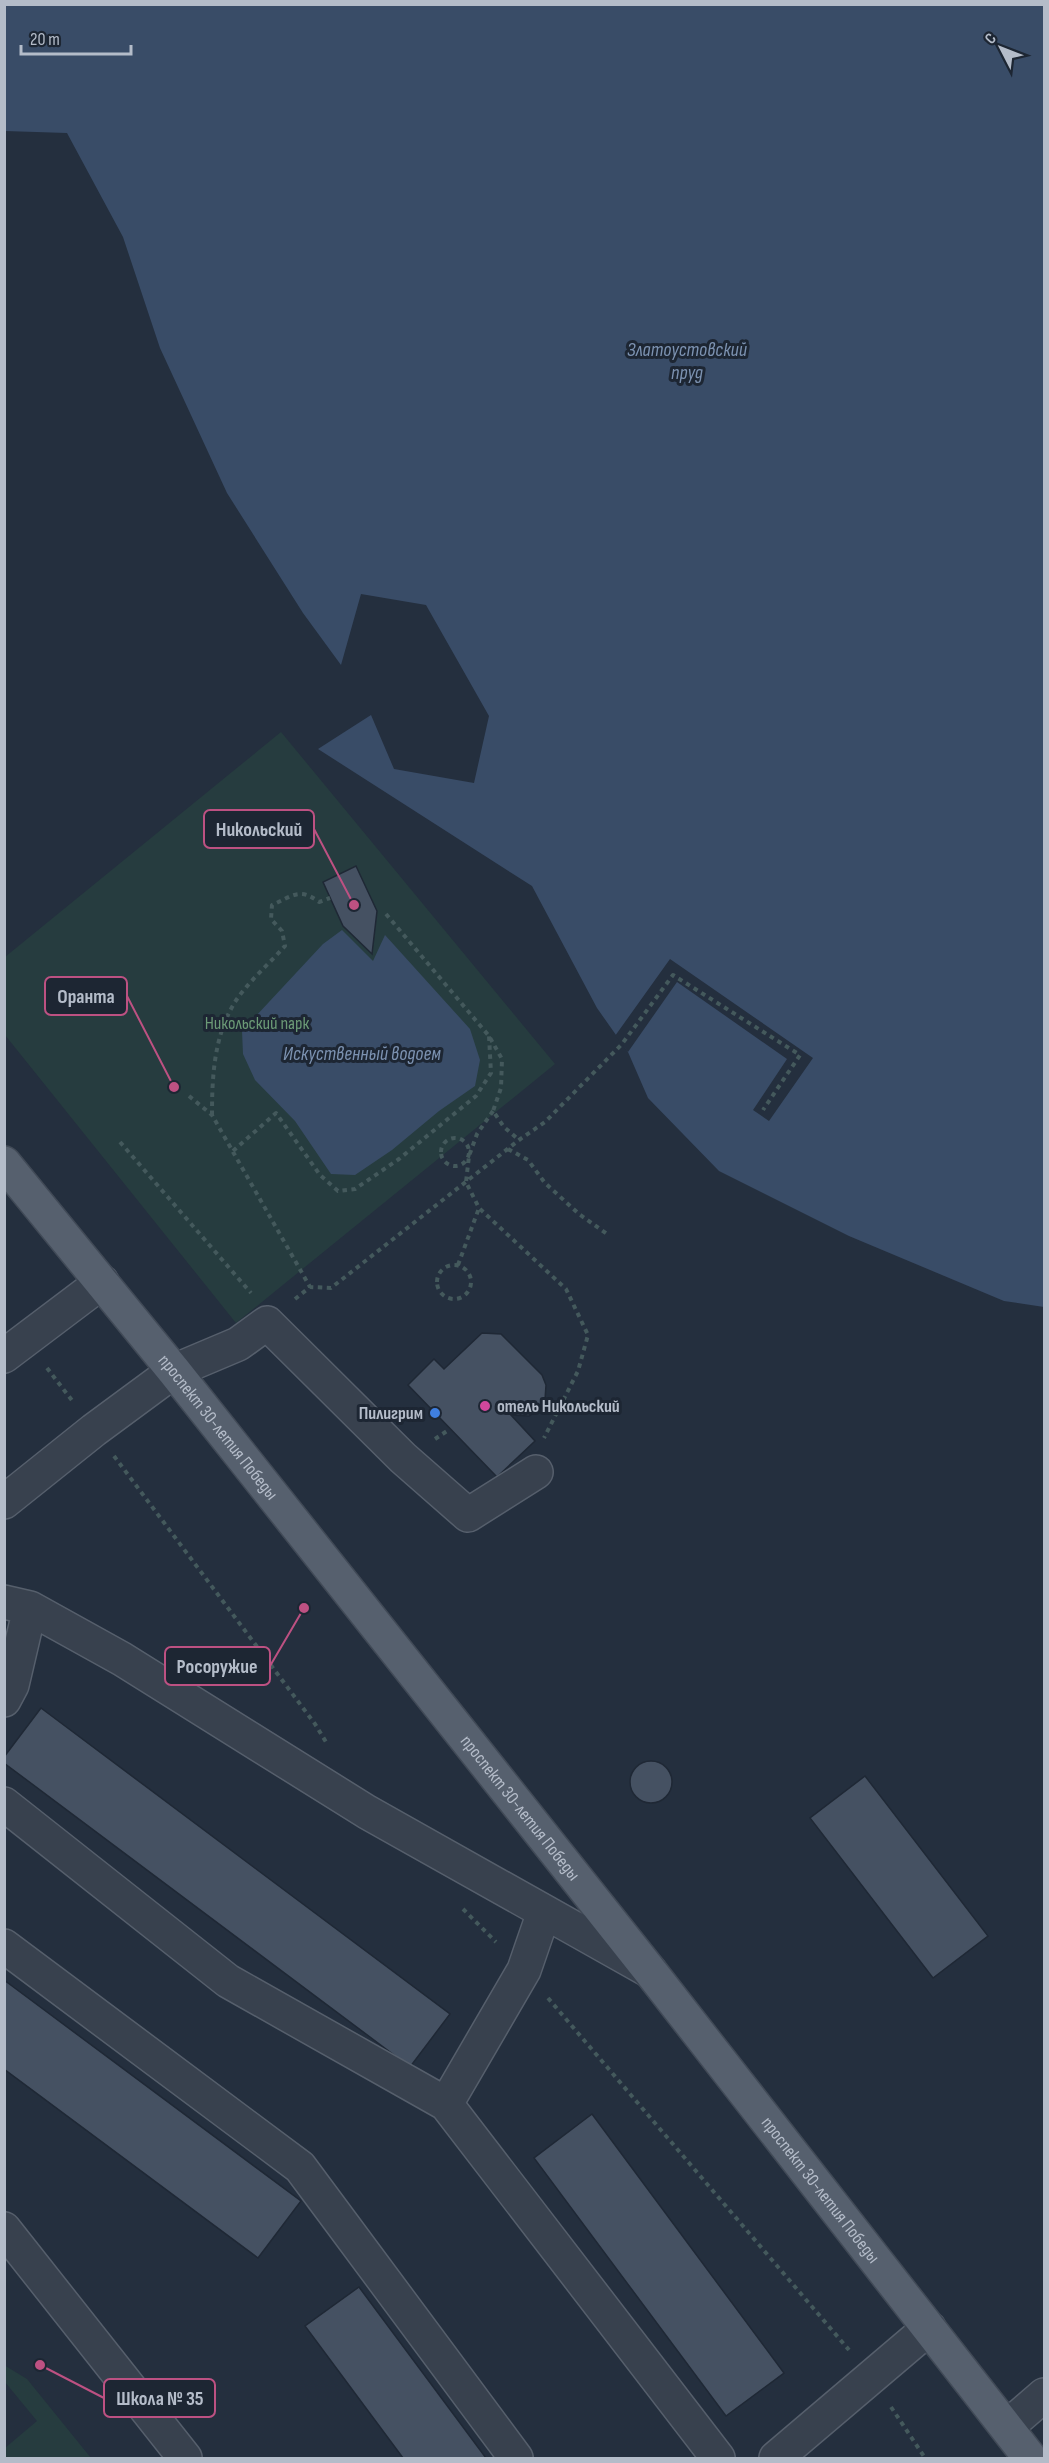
<svg xmlns="http://www.w3.org/2000/svg" width="1049" height="2463" font-family="'Sofia Sans Condensed',sans-serif">
  <style>
    .green { fill: #263c3f }
    .water { fill: #394c67 }
    .pier { fill: #242f3e }
    .building { fill: #455162; stroke: #1f2835; stroke-width: 1.5 }
    .lines { fill: none; stroke-linecap: round; stroke-linejoin: round }
    .minor-casing { stroke: #565f6c; stroke-width: 36 }
    .major-casing { stroke: #414a57; stroke-width: 36 }
    .path { stroke: #44595c; stroke-width: 4; stroke-dasharray: 4.5 4.5; stroke-linecap: butt }
    .minor { stroke: #38414e; stroke-width: 33 }
    .major { stroke: #56606e; stroke-width: 33 }
    .hotel-dot { fill: #d1479c; stroke: #1d2633; stroke-width: 2 }
    .shop-dot { fill: #3f7fe0; stroke: #1d2633; stroke-width: 2 }
    .labels { text-anchor: middle; dominant-baseline: central; stroke-width: 6; stroke-linejoin: round; paint-order: stroke }
    .park-label { font-size: 18px; fill: #6b9a76; stroke: #1d2633 }
    .poi-label { font-size: 18px; font-weight: bold; fill: #b4bcc9; stroke: #1d2633; text-anchor: start }
    .street-label { font-size: 18px; fill: #b4bcc9; stroke: #1d2633 }
    .water-label { font-size: 20px; font-style: italic; fill: #7c92b1; stroke: #1d2633 }
    .leader { fill: none; stroke: #bd5182; stroke-width: 2 }
    .callout-dot { fill: #bd5182; stroke: #1d2633; stroke-width: 2 }
    .callout { fill: #1d2633; stroke: #bd5182; stroke-width: 2 }
    .callout-label { font-size: 20px; text-anchor: middle; font-weight: bold; fill: #b4bcc9 }
  </style>
  <rect width="100%" height="100%" fill="#242f3e"/>
  <!-- green -->
  <path class="green" d="M281,732L555,1064L236,1323L5,1035V957Z
    M4,2365L27,2379L91,2458H5V2448L37,2421L5,2382Z"/>
  <!-- water -->
  <path class="water" d="M5,5H1044V1307L1004,1301L849,1236L719,1171L648,1098L628,1052L597,1008L532,886L318,749L371,715L394,769L474,783L489,716L426,605L361,594L341,665L303,613L227,493L160,348L123,237L67,133L5,131Z
    M342,930L373,961L385,935L470,1029L480,1060L475,1086L439,1111L392,1150L355,1175L331,1174L295,1121L255,1080L243,1054L242,1031L323,944Z"/>
  <!-- pier -->
  <path class="pier" d="M670,959L813,1058L769,1121L753,1110L787,1059L677,982L628,1052L615,1036Z"/>
  <!-- building -->
  <path class="building" d="M356,866L377,911L372,954L343,926L323,882Z
    M482,1333L501,1334L542,1375L546,1385L545,1400L538,1411L529,1416L511,1415L535,1441L497,1477L408,1385L434,1359L444,1369Z
    M41,1708L450,2014L410,2067L4,1763V1757Z
    M630 1782a21 21 0 1 1 42 0a21 21 0 1 1-42 0Z
    M865,1776L988,1936L933,1978L810,1818Z
    M4,1980L301,2201L258,2258L4,2069Z
    M592,2114L784,2373L726,2416L534,2158Z
    M359,2287L486,2458H403L305,2326Z"/>
  <g class="lines">
    <defs>
      <path id="minor" d="M4,1356L102,1282
        M4,1502L94,1430L174,1371L238,1344L267,1323L403,1458L468,1515L536,1472
        M4,1602L30,1608L122,1659L367,1812L650,1971
        M4,1700L12,1685L30,1608
        M4,1804L228,1981L446,2104L718,2458
        M4,1946L300,2167L516,2458
        M446,2104L524,1970L544,1912
        M4,2229L185,2458
        M1007,2427L1044,2395
        M776,2458L929,2328"/>
      <g id="major">
        <path id="s1" d="M4,1163L174,1371L650,1971L1030,2458"/>
      </g>
    </defs>
    <!-- minor casing -->
    <use href="#minor" class="minor-casing"/>
    <!-- major casing -->
    <use href="#major" class="major-casing"/>
    <!-- path -->
    <path class="path" d="M386,914L489,1036L502,1059L501,1088L493,1111L504,1127L519,1140
      M189,1096L212,1115L310,1287
      M493,1111L477,1134L469,1156L466,1182L479,1208L566,1289L588,1335L578,1371L544,1438
      M212,1115C212,1076 214,1036 235,1002C248,982 269,964 285,946L282,931L271,919L272,905C293,896 299,887 319,902L330,898
      M441 1152a14 14 0 1 1 28 0a14 14 0 1 1-28 0Z
      M120,1142L251,1293
      M508,1149L528,1160L545,1183L579,1214L607,1234
      M233,1151L276,1113L320,1175L338,1191L355,1189L399,1159L476,1096L491,1073L489,1036
      M458,1265L479,1208
      M437 1282a17 17 0 1 1 34 0a17 17 0 1 1-34 0Z
      M295,1299L310,1287L331,1288L519,1140L545,1122L622,1044L673,975L800,1055L763,1110
      M47,1368L74,1403
      M435,1439L450,1429
      M114,1456L315,1724L326,1742
      M463,1909L496,1942
      M548,1998L849,2350
      M891,2407L925,2458"/>
    <!-- minor -->
    <use href="#minor" class="minor"/>
    <!-- major -->
    <use href="#major" class="major"/>
  </g>
  <!-- markers -->
  <circle class="hotel-dot" cx="485" cy="1406" r="6"/>
  <circle class="shop-dot" cx="435" cy="1413" r="6"/>
  <g class="labels">
    <!-- park labels -->
    <g class="park-label">
      <text x="257" y="1023">Никольский парк</text>
    </g>
    <!-- poi labels -->
    <g class="poi-label">
      <text x="497" y="1406">отель Никольский</text>
      <text x="423" y="1413" text-anchor="end">Пилигрим</text>
    </g>
    <!-- street labels -->
    <g class="street-label">
      <text stroke="none"><textPath href="#s1" startOffset="340">проспект 30-летия Победы</textPath></text>
      <text stroke="none"><textPath href="#s1" startOffset="826">проспект 30-летия Победы</textPath></text>
      <text stroke="none"><textPath href="#s1" startOffset="1312">проспект 30-летия Победы</textPath></text>
    </g>
    <!-- water labels -->
    <g class="water-label">
      <text x="687" y="350">Златоустовский<tspan x="687" dy="23">пруд</tspan></text>
      <text x="362" y="1054">Искуственный водоем</text>
    </g>
  </g>
  <!-- callouts -->
  <path class="leader" d="M354 905L314 829M174 1087L127 996M304 1608L270 1666M40 2365L104 2398"/>
  <g class="callout-dot">
    <circle cx="354" cy="905" r="6"/>
    <circle cx="174" cy="1087" r="6"/>
    <circle cx="304" cy="1608" r="6"/>
    <circle cx="40" cy="2365" r="6"/>
  </g>
  <g class="callout">
    <rect x="204" y="810" width="110" height="38" rx="6"/>
    <rect x="45" y="977" width="82" height="38" rx="6"/>
    <rect x="165" y="1647" width="105" height="38" rx="6"/>
    <rect x="104" y="2379" width="111" height="38" rx="6"/>
  </g>
  <g class="callout-label">
    <text x="259" y="836">Никольский</text>
    <text x="86" y="1003">Оранта</text>
    <text x="217" y="1673">Росоружие</text>
    <text x="160" y="2405">Школа № 35</text>
  </g>
  <!-- border -->
  <rect width="1049" height="2463" fill="none" stroke="#b4bcc9" stroke-width="12"/>
  <!-- north arrow -->
  <g transform="translate(1001 48) rotate(312)" stroke="#1d2633" stroke-width="4.5" paint-order="stroke">
  <path d="M0-4.5L10 22L0 15L-10 22Z" fill="#b4bcc9"/>
  <text y="-9" font-size="16" font-weight="bold" text-anchor="middle" fill="#b4bcc9">С</text>
  </g>
  <!-- scale -->
  <path d="M21 45v9h110v-9" fill="none" stroke="#b4bcc9" stroke-width="3"/>
  <text x="30" y="45" font-size="18" fill="#b4bcc9" stroke="#1d2633" stroke-width="4.5" paint-order="stroke">20 m</text>
</svg>
